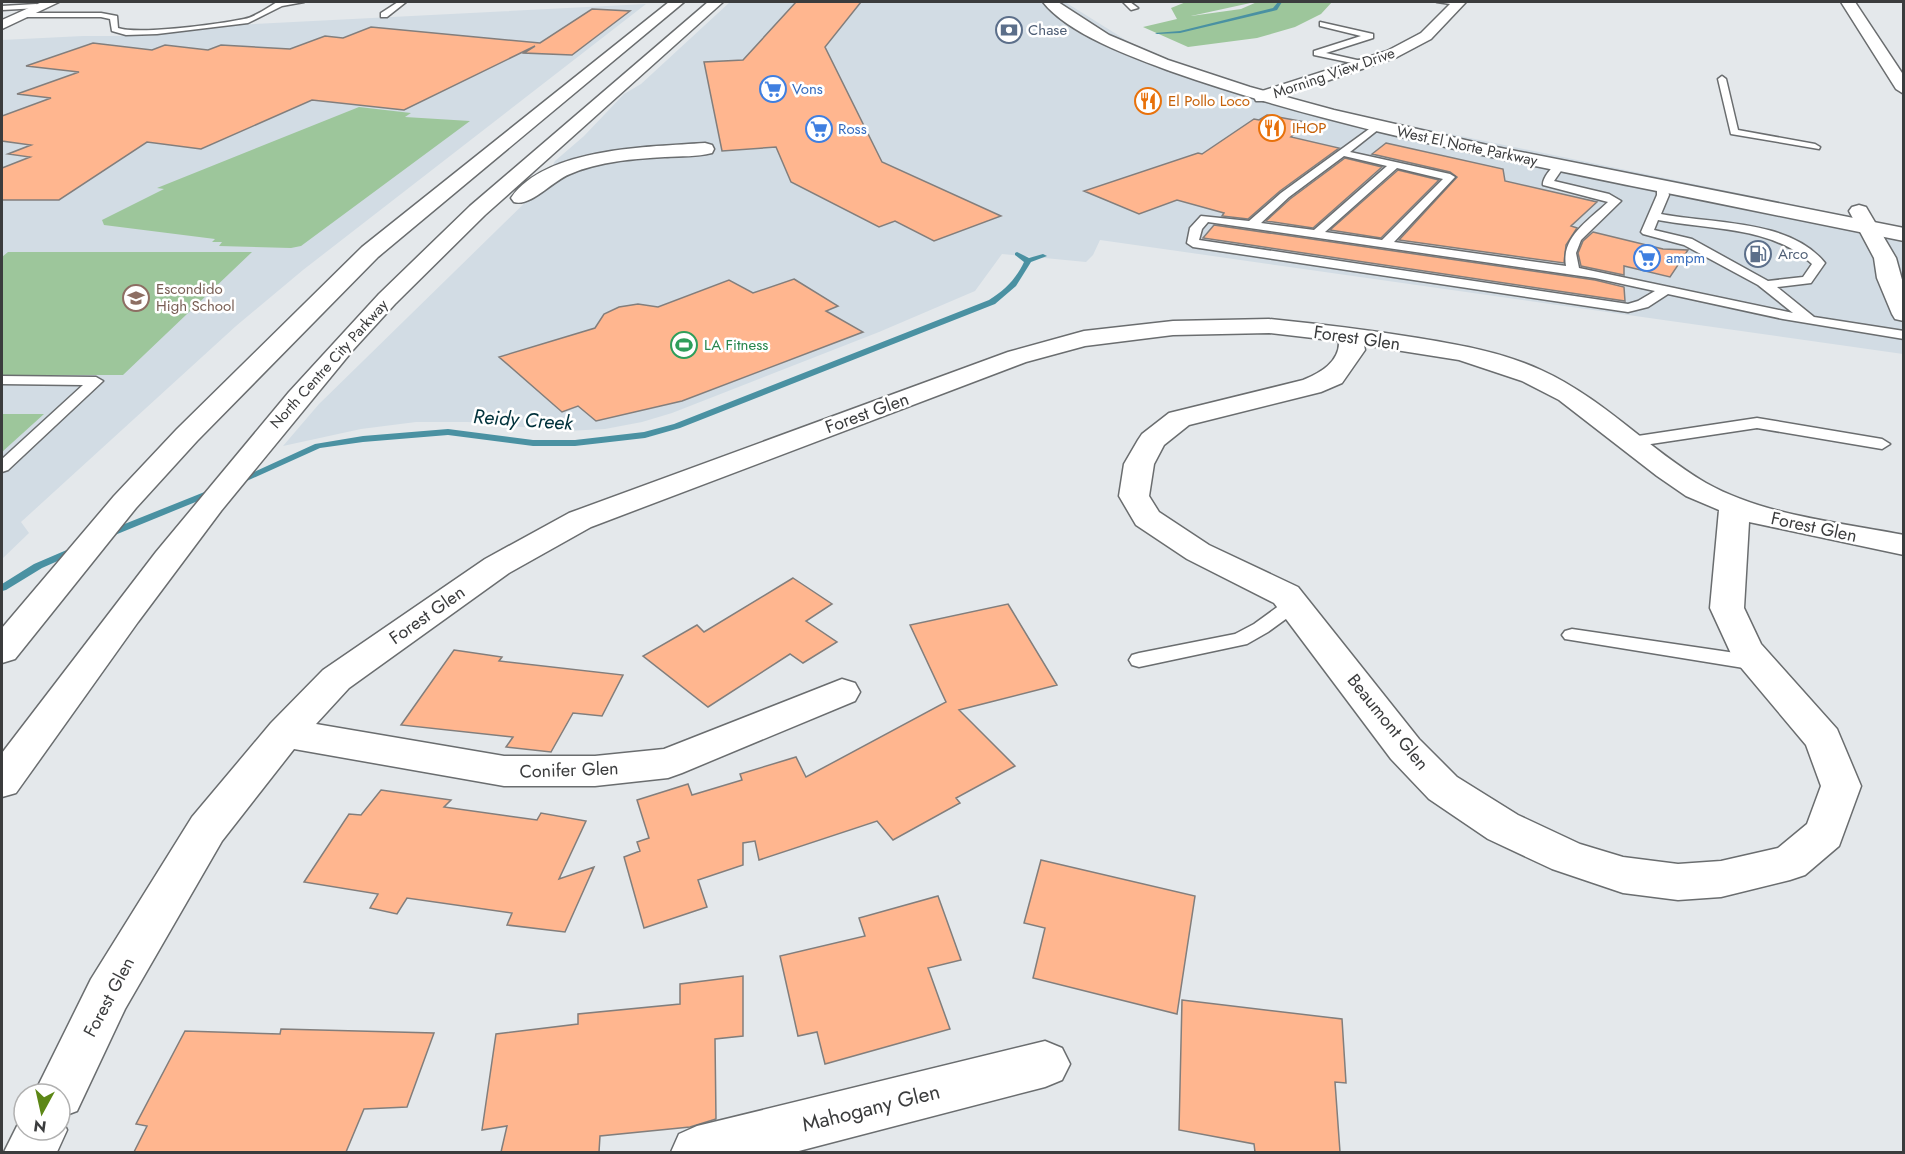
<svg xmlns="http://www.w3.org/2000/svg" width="1905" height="1154" font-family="Jost,sans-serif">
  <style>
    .built { fill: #d2dce4 }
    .green { fill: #9dc69b }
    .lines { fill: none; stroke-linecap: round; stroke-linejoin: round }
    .stream { fill: #4a91a2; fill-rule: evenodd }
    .building { fill: #ffb68f; stroke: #827e7c; stroke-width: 1.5 }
    .lane-casing { stroke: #6a6d6f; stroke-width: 3 }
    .street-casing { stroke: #6a6d6f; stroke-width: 3 }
    .secondary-casing { stroke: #6a6d6f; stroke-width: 3 }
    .primary-casing { stroke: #6a6d6f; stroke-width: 3 }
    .highway-casing { stroke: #6a6d6f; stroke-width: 3 }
    .lane { fill: #fff; fill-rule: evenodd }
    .street { fill: #fff; fill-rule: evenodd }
    .secondary { fill: #fff; fill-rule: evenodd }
    .primary { fill: #fff; fill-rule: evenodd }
    .highway { fill: #fff; fill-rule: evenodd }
    .labels { text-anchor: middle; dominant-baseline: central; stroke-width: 5; stroke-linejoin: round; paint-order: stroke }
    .far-service-label { font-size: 15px; fill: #4e5e75; stroke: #fff; text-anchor: start }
    .far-street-label { font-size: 15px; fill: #3b3c3d; stroke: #fff }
    .far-shop-label { font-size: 15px; fill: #366cbe; stroke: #fff; text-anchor: start }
    .far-food-label { font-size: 15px; fill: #c56008; stroke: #fff; text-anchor: start }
    .far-education-label { font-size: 15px; fill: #785e54; stroke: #fff; text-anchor: start }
    .far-leisure-label { font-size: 15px; fill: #27864d; stroke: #fff; text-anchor: start }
    .street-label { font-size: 18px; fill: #3b3c3d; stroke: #fff }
    .water-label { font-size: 20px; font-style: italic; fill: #00313b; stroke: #fff }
    .near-street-label { font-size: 21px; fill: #3b3c3d; stroke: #fff }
  </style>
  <rect width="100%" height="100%" fill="#e4e8eb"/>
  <!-- built -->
  <path class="built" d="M730,2H1065L1129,42L1166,58L1272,94L1329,109L1903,227V354L1100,240L1093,255L1086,262L1002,254L975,291L879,332L672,413L642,422L605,429L567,431L468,422H416L361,429L283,446L319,404L542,186L555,161L584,136L624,94L641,84Z
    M646,4L303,270L236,326L21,522L29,533L2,559V40L83,36H149L234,25Z"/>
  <!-- green -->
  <path class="green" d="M1186,2H1255L1191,16L1241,9L1257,2H1332L1321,14L1295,27L1257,38L1188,47L1143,27L1177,19L1171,8Z
    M359,107L411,113L405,117L470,121L301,246L291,248L219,246L222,242H212L215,239L104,225L102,220L164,189L157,188Z
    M8,252H252L123,375H2V257Z
    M2,414H44L2,452Z"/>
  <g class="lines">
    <!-- stream -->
    <path class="stream" d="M1278,2H1282L1277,10L1180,33L1157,34L1155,33L1180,31L1273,8Z
      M1017,252L1029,258L1043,254L1047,256L1031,262L1016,286L995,304L680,428L645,438L575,446H533L448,435L363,442L320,448L240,484H234L232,482L315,444L363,436L448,429L533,440H575L644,432L674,424L989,300C1005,290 1016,279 1024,262L1015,255V253Z
      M217,487L220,488L222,490L220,492L110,537L106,538L101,535L102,533Z
      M76,546L81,549L80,551L42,568L6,590L2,591V584L34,564Z"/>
  </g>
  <!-- building -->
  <path class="building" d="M796,2H861L825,47L882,162L1001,216L934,241L895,221L879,227L791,182L776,147L722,151L704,62L743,60Z
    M592,9L630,11L572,55L524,53L535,46L404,110L312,100L201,149L147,142L59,200H2V168L30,157L8,154L31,145L2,141V116L51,98L17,94L79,72L26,66L93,43L152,50L165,45L208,50L221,45L290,49L325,36L343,38L371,27L540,43Z
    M1267,115L1310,123L1291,137L1339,148L1280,191L1248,219L1222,216L1224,213L1177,200L1139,214L1084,191L1198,153L1202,154L1254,119L1259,120Z
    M1386,143L1503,169L1505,181L1597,202L1571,226L1577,228L1566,245L1564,263L1399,240L1457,177L1450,172L1372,154Z
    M1345,158L1382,167L1313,228L1266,221L1290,199Z
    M1398,170L1439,180L1381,238L1330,230Z
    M1214,225L1595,280L1624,287L1625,301L1203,238Z
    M1593,232L1663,249L1688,250L1670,277L1624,266V275L1581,266L1578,253L1583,241Z
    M794,279L838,306L826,311L863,332L682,401L596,421L578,406L562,412L499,357L595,328L604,314L619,307L638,304L658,307L729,280L753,293Z
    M793,578L832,604L806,621L837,642L803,663L790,654L708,707L643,656L697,625L704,632Z
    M1008,604L1057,685L959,710L1015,766L956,798L960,803L893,840L877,821L759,860L755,841L743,843V865L698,880L707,907L644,928L624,857L640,851L637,842L649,838L637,800L688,784L692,795L742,780L740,774L796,757L806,777L946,702L910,625Z
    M454,650L502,657L499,661L623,675L602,716L573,713L551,752L506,747L513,737L401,725Z
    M381,790L451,800L444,807L537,820L541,813L586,821L559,879L594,867L565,932L507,925L512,913L407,898L397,914L370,908L378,894L304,882L349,814L361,815Z
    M1041,860L1195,896L1177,1014L1033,978L1045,928L1024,923Z
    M938,896L961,960L928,968L950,1029L825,1064L817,1032L798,1036L780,956L865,936L859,918Z
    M743,976V1036L715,1039L716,1119L690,1127L600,1136L599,1152H501L507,1126L482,1130L496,1034L578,1024V1014L680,1004V984Z
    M1182,1000L1342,1019L1346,1083L1335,1082L1340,1152H1255L1254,1144L1179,1130Z
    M281,1029L434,1033L407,1107L364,1109L346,1152H134L147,1126L136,1124L185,1031L280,1034Z"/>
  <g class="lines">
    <defs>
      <path id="lane" d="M277,2H304L282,6L248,23L157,34L126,35L112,31L110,19L101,17H22L18,15L22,13H101L117,16L118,28C139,35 220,24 244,19C255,17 267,8 277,2Z
        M398,2H406L387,17H381V13Z
        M1123,2H1130L1138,8L1131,10Z
        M1437,2H1460L1461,3L1457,5Z
        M36,4L40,6L39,8L2,10V6Z
        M1320,22L1373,34V38L1326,53L1366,62V66L1314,55V51L1361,36L1320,26Z
        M1722,76L1726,79L1738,130L1815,144L1820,147L1819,149L1731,134L1718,79Z
        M1376,124L1381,127L1379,129L1350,152L1450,174L1455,177L1394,242L1566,266C1561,237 1588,221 1608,202L1543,185C1542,179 1553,164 1560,162L1565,165L1554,181L1609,194L1621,201L1581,240L1576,253L1579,268L1793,313L1758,285L1684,245L1643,234L1641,232L1657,195V186L1662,183L1667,186L1669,195L1661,214C1712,224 1790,219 1825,263L1811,283L1777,287L1814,317L1904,331V339L1783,319L1668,294L1648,307L1628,312L1193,247L1187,243L1190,228L1201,216L1249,221L1281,193ZM1344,156L1387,166L1314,230L1261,223L1289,197ZM1397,168L1443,179L1382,240L1325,232ZM1658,220C1710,230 1772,226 1812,264L1803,277L1768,281L1692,239L1654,230ZM1208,222L1595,278L1655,291L1638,301L1628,304L1199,240L1202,229Z
        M2,376L96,377L103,381L8,470L2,472V459L83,385L2,384Z
        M1757,418L1882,439L1890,444L1882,449L1757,428L1631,447L1623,442L1631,437Z
        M1294,598L1301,600L1303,604L1301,608L1268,632L1247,644L1139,667L1132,665L1129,660L1132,655L1139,653L1235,634L1254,624L1287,600Z
        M1572,629L1756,656L1763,658L1766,663L1763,668L1756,670L1565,639L1562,635L1565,631Z"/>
      <path id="street" d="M1841,2H1855L1904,76V94L1896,89Z
        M1269,319C1319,324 1368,330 1418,338C1460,345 1502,352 1541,370C1603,398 1648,449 1706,483C1765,516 1839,522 1904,535V555L1749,522L1744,608L1761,644L1837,729L1861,786L1839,846L1805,875L1790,880L1721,897L1678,900L1623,893L1552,869L1488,839L1429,799L1391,759L1274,603L1187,559L1136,525L1119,496L1124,464L1138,440L1142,434L1169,413L1303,380C1320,373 1340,362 1339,341L1269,333L1173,335L1085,346L1026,362L591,527L509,573L349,688L316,724L504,756H595L664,749L842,679L855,683L860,692L855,701L682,773L668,778L595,786H504L294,749L222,841L125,1009L77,1111L61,1117L67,1130L57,1152H4L24,1112V1130H60V1094H34L91,979L192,817L271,723L323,670L485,559L569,513L1008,352L1084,331L1173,321ZM1364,345L1459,360L1522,381L1559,400L1657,476L1686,496L1719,510L1710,608L1733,658L1806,745L1821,786L1807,824L1778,848L1721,861L1678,864L1623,857L1580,844L1518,815L1457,777L1419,739L1298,587L1209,545L1159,512L1149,496L1154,464L1164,445L1189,425L1321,392L1342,383L1365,350Z
        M1045,1041L1062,1048L1070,1064L1062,1080L1045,1087L795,1152H671L679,1134L697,1126Z"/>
      <path id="secondary" d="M42,2H59L2,29V20Z
        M1452,2H1466L1431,39L1397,57L1268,101H1256L1254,97L1256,93L1387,51L1421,33Z
        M1859,205L1866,207L1896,258L1904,287V321L1895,319L1892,314L1877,278L1874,258L1849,211L1852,207Z"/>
      <path id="primary" d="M1043,2H1058L1109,35L1168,60L1250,87L1334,110L1496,147L1904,228V241C1813,223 1723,204 1632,186C1476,154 1320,124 1170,71C1132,57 1068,34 1043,2Z"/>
      <path id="highway" d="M669,2H684L378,257L197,441L136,508L15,659L2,663V628L114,496L177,429L362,247Z
        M708,2H723L485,215L395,304L353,350L221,511L138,622L16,793L2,797V753L156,552L289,392L379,294L470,206Z
        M705,143L712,145L714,149L712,153C697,157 681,156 665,157C633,159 600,161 570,174C552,181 531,207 514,202L511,198C546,147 650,147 705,143Z"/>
    </defs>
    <!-- lane casing -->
    <use href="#lane" class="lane-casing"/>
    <!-- street casing -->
    <use href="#street" class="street-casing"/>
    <!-- secondary casing -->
    <use href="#secondary" class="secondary-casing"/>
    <!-- primary casing -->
    <use href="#primary" class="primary-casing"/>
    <!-- highway casing -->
    <use href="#highway" class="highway-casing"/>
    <!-- lane -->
    <use href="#lane" class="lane"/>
    <!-- street -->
    <use href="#street" class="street"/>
    <!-- secondary -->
    <use href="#secondary" class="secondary"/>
    <!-- primary -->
    <use href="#primary" class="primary"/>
    <!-- highway -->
    <use href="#highway" class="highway"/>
  </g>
  <!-- icons -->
  <defs>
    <symbol id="bank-ring" viewBox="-11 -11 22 22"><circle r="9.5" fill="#fff" stroke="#5c6f8a" stroke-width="1.5"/><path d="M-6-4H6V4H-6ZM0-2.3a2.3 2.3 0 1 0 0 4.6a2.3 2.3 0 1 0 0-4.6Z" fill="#5c6f8a"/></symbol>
    <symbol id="supermarket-ring" viewBox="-11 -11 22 22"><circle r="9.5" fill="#fff" stroke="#3f7fe0" stroke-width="1.5"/><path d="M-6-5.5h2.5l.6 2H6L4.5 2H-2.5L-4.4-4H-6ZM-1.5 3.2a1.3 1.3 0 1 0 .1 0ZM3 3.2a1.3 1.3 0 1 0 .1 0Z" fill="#3f7fe0"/></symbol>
    <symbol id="restaurant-ring" viewBox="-11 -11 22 22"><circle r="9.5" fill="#fff" stroke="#e8710a" stroke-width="1.5"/><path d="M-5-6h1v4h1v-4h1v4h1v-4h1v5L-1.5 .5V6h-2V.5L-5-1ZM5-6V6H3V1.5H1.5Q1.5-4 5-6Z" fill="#e8710a"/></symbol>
    <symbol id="fuel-ring" viewBox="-11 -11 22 22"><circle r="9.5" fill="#fff" stroke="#5c6f8a" stroke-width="1.5"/><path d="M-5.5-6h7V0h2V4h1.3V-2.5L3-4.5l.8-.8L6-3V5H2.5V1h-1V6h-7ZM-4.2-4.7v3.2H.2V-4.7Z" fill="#5c6f8a"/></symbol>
    <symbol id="school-ring" viewBox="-11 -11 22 22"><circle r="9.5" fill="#fff" stroke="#8d6e63" stroke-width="1.5"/><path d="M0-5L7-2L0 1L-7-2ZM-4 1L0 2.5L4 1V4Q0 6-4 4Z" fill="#8d6e63"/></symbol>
    <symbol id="stadium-ring" viewBox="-11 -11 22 22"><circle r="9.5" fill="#fff" stroke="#2e9e5b" stroke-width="1.5"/><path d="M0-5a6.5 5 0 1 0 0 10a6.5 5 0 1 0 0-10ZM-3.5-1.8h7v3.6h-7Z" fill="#2e9e5b"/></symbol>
  </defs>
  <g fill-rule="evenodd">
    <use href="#bank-ring" x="994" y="15" width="30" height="30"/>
    <use href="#supermarket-ring" x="758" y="74" width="30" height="30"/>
    <use href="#restaurant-ring" x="1133" y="86" width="30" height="30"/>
    <use href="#restaurant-ring" x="1257" y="113" width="30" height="30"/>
    <use href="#supermarket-ring" x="804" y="114" width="30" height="30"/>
    <use href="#fuel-ring" x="1743" y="239" width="30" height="30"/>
    <use href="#supermarket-ring" x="1632" y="243" width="30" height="30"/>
    <use href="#school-ring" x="121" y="283" width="30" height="30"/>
    <use href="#stadium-ring" x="669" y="330" width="30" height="30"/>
  </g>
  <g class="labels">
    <!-- far-service labels -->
    <g class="far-service-label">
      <text x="1028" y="30">Chase</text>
      <text x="1778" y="254">Arco</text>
    </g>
    <!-- far-street labels -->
    <g class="far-street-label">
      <text transform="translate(1334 73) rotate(-19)">Morning View Drive</text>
      <text transform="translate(1467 146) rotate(12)">West El Norte Parkway</text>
      <text transform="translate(329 364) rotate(-48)">North Centre City Parkway</text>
    </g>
    <!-- far-shop labels -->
    <g class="far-shop-label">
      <text x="792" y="89">Vons</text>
      <text x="838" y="129">Ross</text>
      <text x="1666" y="258">ampm</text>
    </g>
    <!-- far-food labels -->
    <g class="far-food-label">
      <text x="1168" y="101">El Pollo Loco</text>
      <text x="1292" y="128">IHOP</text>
    </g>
    <!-- far-education labels -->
    <g class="far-education-label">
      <text x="156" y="289">Escondido<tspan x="156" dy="17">High School</tspan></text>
    </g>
    <!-- far-leisure labels -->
    <g class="far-leisure-label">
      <text x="704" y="345">LA Fitness</text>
    </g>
    <!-- street labels -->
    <g class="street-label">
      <text transform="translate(1357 338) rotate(8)">Forest Glen</text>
      <text transform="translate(867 413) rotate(-20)">Forest Glen</text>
      <text transform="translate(1814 527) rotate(12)">Forest Glen</text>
      <text transform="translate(427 615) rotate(-35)">Forest Glen</text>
      <text transform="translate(1388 722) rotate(51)">Beaumont Glen</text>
      <text transform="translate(569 770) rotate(-2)">Conifer Glen</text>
      <text transform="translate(109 997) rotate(-62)">Forest Glen</text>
    </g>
    <!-- water labels -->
    <g class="water-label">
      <text transform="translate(523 420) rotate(4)">Reidy Creek</text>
    </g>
    <!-- near-street labels -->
    <g class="near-street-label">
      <text transform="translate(871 1108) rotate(-14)">Mahogany Glen</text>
    </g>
  </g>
  <!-- border -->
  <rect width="1905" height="1154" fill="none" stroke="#3b3c3d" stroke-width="6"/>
  <!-- north arrow -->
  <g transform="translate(42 1112) rotate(188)"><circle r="28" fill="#ffffff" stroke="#b1b1b1" stroke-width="1.5"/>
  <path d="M0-4.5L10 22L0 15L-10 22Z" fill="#5c8716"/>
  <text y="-9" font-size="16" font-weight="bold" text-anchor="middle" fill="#3b3c3d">N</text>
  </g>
</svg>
